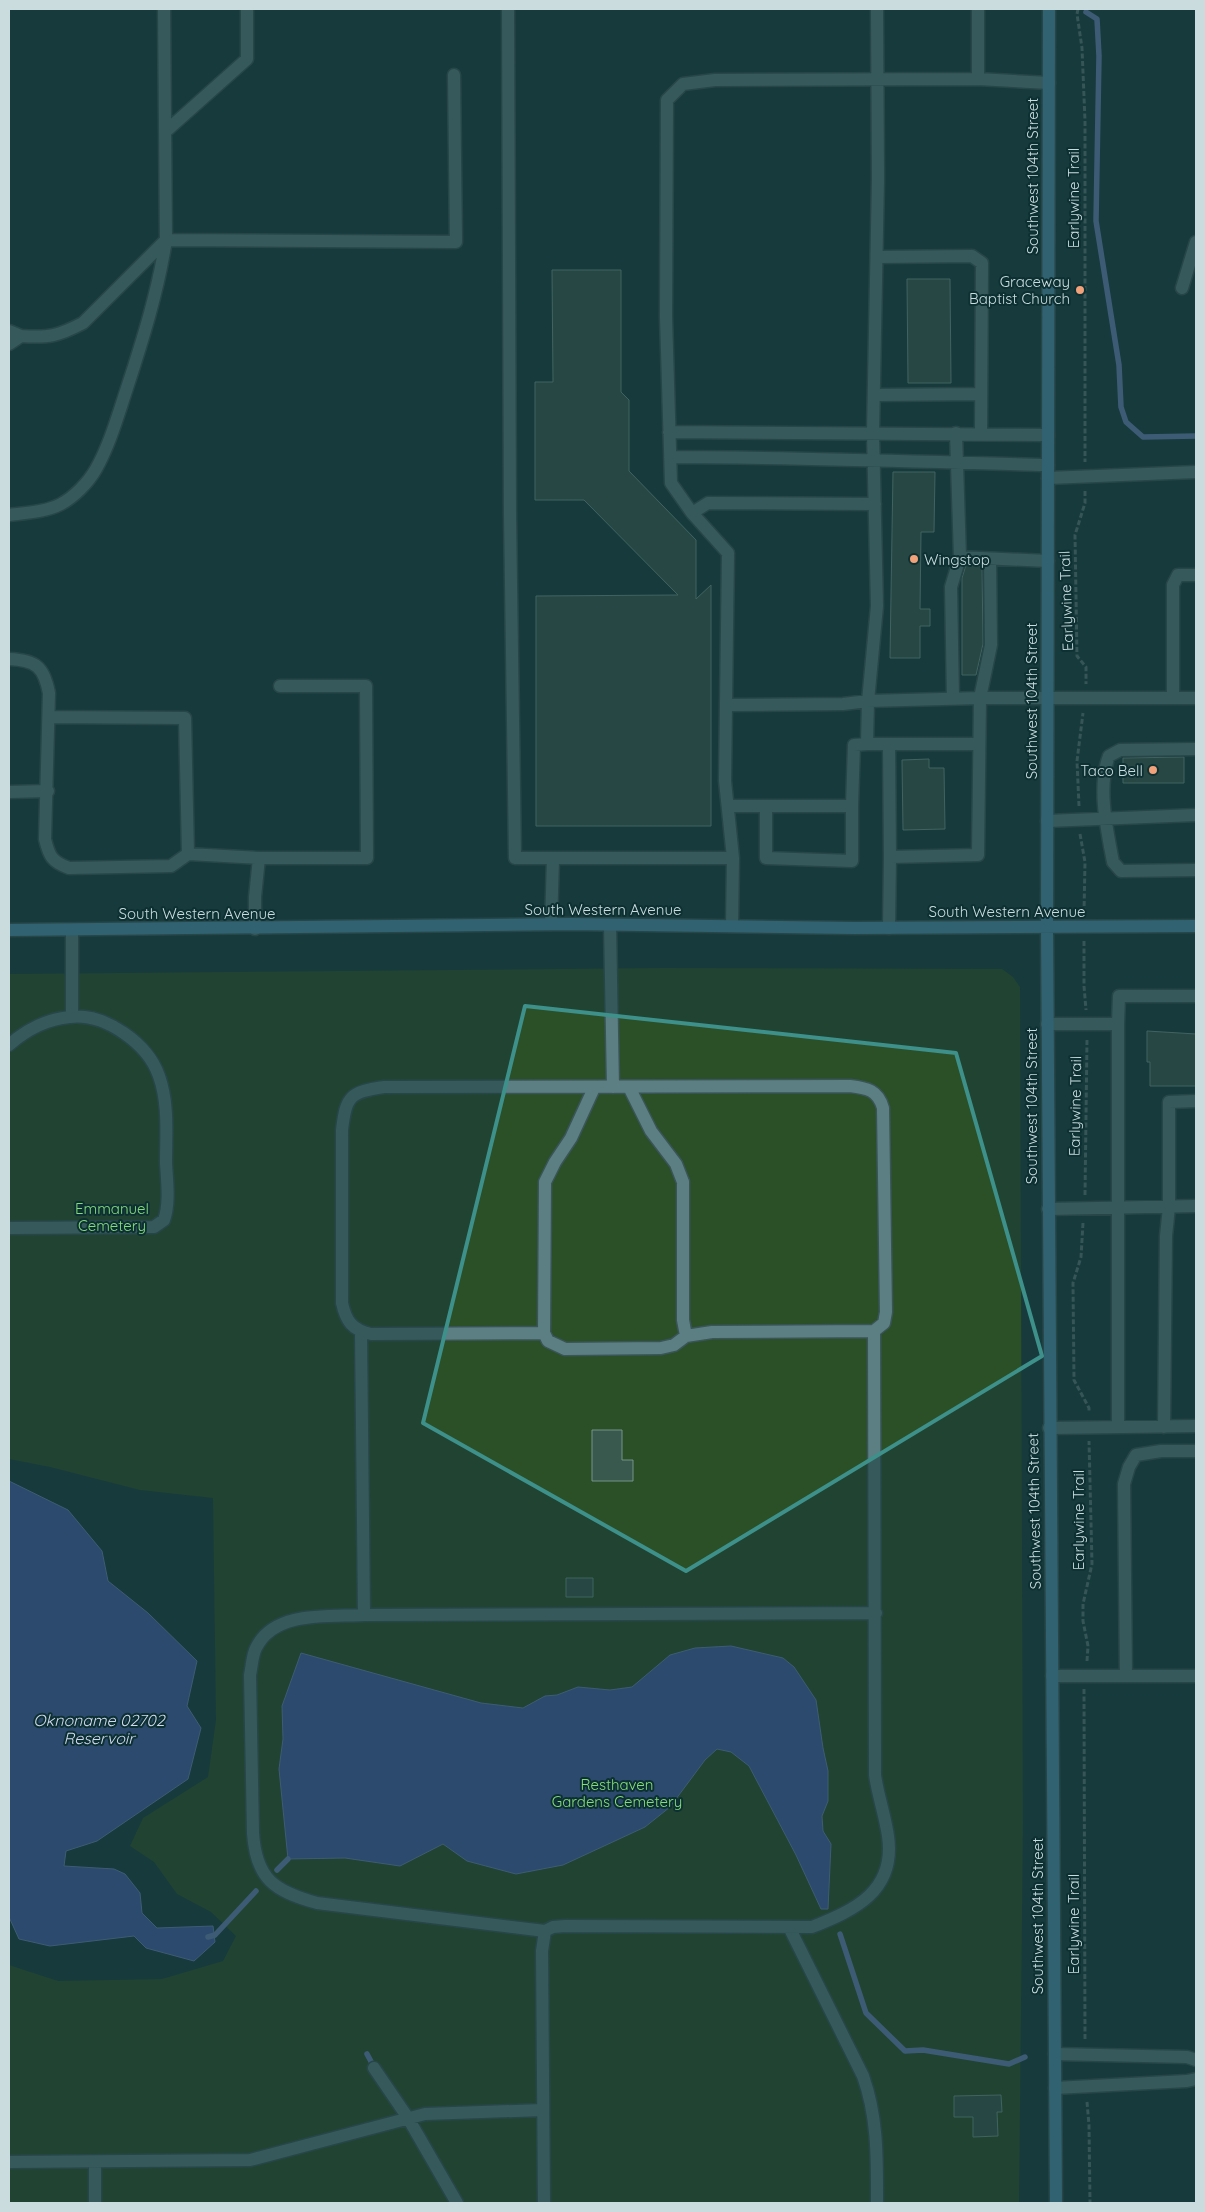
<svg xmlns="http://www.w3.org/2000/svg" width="1205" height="2212" font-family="Quicksand,sans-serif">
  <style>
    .green { fill: #2b4f27 }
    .water { fill: #445da9; stroke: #6c83b9 }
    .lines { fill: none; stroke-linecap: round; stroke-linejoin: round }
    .stream { stroke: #6c83b9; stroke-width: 5.5 }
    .building { fill: #39584e; stroke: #74948a }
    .minor-casing { stroke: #395558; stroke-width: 15 }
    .major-casing { stroke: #395558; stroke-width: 15 }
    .path { stroke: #597578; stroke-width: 3; stroke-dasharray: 5 2.5; stroke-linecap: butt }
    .minor { stroke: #5c7f83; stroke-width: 12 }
    .major { stroke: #5192b1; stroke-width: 12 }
    .marked { fill: none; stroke: #3e908a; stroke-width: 4; stroke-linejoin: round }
    .poi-dot { fill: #f1a27b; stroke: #0d3033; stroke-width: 2 }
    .labels { text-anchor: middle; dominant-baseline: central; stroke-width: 4; stroke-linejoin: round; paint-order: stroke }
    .street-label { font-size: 15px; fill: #cadcde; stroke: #0d3033 }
    .poi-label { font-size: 15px; fill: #cadcde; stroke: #0d3033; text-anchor: end }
    .park-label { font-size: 15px; fill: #86dc7b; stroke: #0d3033 }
    .water-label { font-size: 16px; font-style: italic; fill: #d2dbf1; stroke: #0d3033 }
  </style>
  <rect width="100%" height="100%" fill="#183a3d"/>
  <!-- green -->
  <path class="green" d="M663,968L1002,969L1013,977L1020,987L1023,1824L1019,2203H9V1965L58,1981L162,1979L223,1961L236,1936L211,1912L177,1894L154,1862L130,1846L143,1818L208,1777L216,1720L213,1498L140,1490L50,1467L9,1459V974Z"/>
  <!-- water -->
  <path class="water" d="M9,1481L68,1510L102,1551L108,1581L148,1613L197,1661L187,1706L201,1728L188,1779L97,1841L66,1851L64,1866L114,1869L125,1874L140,1893L142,1913L157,1928L213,1926L215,1942L194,1961L146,1948L134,1936L50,1946L19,1939L9,1917Z
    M731,1646L783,1658L794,1667L816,1700L823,1748L828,1771V1801L822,1816L823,1831L831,1844L828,1909H821L796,1855L749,1766L731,1752L717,1749L705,1760L670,1807L645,1827L563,1865L516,1874L467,1861L443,1844L400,1866L345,1858L288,1859L279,1769L283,1739L282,1706L301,1653L481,1703L523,1708L545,1696L557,1695L578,1687L610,1690L632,1687L670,1655L695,1648Z"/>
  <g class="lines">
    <!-- stream -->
    <path class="stream" d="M1086,12L1097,19L1099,56L1096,221L1119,365L1121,407L1126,422L1143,437L1196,436
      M277,1870L288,1859
      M840,1934L866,2013L905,2051L923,2050L1009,2064L1025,2057
      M208,1937L215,1935L256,1891
      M367,2054L374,2067"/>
  </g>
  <!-- building -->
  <path class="building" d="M552,270H621V392L629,400V471L696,540V599L711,585V826H536V596L678,595L584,500H535V382H553Z
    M907,279H950L951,383H908Z
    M893,472H935L934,532H921L920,609H930V626H920V658H890Z
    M966,565L982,566L983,644L976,675H962V578Z
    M1184,757V783H1123V758Z
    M929,759V768H944L945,829L903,830L902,760Z
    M1147,1031L1196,1034V1086H1150V1062H1147Z
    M592,1430H622V1460H633V1481H592Z
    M566,1578H593V1597H566Z
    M1001,2095L1002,2112H997L998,2136L973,2137V2117H954V2096Z"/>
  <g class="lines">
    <defs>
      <path id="minor" d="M508,9L510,515L515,858H733
        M877,9L878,179L873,433L877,606L868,701L980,698H1196
        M978,9V79L1049,83
        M165,132L247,59V9
        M877,257L972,256L982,263L981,434
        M1182,288L1196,242
        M9,331L21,336L9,344
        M21,336C49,338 58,336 83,323L166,240L456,242L454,75
        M875,395L981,394
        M669,432L1048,435
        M956,433L960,557L1048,561
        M670,457C796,457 922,462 1048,465
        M1048,478L1196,472
        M692,513L708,503L875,504
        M9,515C25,513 46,512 61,504C74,497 88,483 96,469C110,444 118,415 127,388C143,339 158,291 166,240L164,9
        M9,659C36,660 44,667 49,693L45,839C49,856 52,862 69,868L171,866L188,854
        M953,698L951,587L960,557
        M1173,698V585L1178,575H1196
        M727,705L843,704L868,701L867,744H889L890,857
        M49,717L185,718L188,854L259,858L255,897V929
        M889,744H979
        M1196,749L1120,750L1109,756C1097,787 1107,830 1113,862L1121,871L1196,870
        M9,792L48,791
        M728,806H852V861L766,858V806
        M852,806L854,745L867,744
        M1047,821L1196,815
        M259,858H367L366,686H280
        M551,924L553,859
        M610,925L613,1087
        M732,926L733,858L725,781L728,553L692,513L671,483L666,317L667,100L683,84L715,80L978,79
        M889,928L890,857L978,855L980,698L991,645L990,559
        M72,1016V930
        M1047,1024H1118L1119,996H1196
        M1118,1024V1427
        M9,1045C26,1030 47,1019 70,1017C106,1013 148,1044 159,1076C169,1104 166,1135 166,1163C167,1181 170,1203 164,1220L154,1227L9,1228
        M629,1087L651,1131L676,1164L683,1182V1320L686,1336
        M1048,1209L1196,1206
        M874,1331L875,1775C878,1796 885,1815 888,1836C896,1891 855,1910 812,1927L565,1926L553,1927L545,1931L317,1903C274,1891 256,1879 253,1833L250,1675C252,1666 252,1656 256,1648C274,1610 330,1617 364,1615L876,1613
        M361,1332L364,1615
        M544,1333L371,1334C352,1330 346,1321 342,1303V1130C346,1096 350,1092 384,1087L850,1086C867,1088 878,1090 883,1108L886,1312L884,1323L874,1331L712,1332L686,1336L674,1345L661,1348L565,1349L548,1341L544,1333L545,1182L555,1162L571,1138L594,1088
        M1164,1427L1166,1236L1169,1207V1102L1196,1101
        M1049,1428L1196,1426
        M1052,1676H1196
        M1126,1676L1124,1484L1129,1467L1136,1455L1161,1451H1196
        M789,1927L863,2076C878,2118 877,2159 877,2203
        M1055,2054L1187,2057L1196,2060
        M374,2068L408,2118L457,2203
        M1055,2088L1187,2081L1196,2079
        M9,2162L250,2160L425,2114L543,2110
        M95,2163V2203
        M544,2203L542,1951L545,1931"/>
      <path id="major" d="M1049,9L1047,927L1056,2203
        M9,930L571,924L854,928L1196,926"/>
    </defs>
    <!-- minor casing -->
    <use href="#minor" class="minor-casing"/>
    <!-- major casing -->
    <use href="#major" class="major-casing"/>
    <!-- path -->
    <path class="path" d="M1078,9L1077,14L1082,48L1085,121V462
      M1085,491V503L1075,535L1077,656L1086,667V684
      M1079,806L1077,761L1083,713
      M1080,834L1085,862L1084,913
      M1084,941V986L1086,1010
      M1085,1195L1087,1039
      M1083,1223L1081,1257L1073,1283L1074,1380L1089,1408V1412
      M1087,1661L1088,1646L1083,1621V1604L1092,1564L1089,1441
      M1084,1689L1085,2040
      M1087,2102L1089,2125L1090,2203"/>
    <!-- minor -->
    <use href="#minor" class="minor"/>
    <!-- major -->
    <use href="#major" class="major"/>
  </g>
  <!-- marked area -->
  <path d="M0 0H1205V2212H0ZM525,1006L956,1053L1042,1356L686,1571L423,1423Z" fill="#183a3d" fill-opacity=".55" fill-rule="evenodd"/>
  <path class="marked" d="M525,1006L956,1053L1042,1356L686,1571L423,1423Z"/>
  <!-- markers -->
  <g class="poi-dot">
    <circle cx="1080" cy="290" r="5"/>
    <circle cx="914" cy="559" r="5"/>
    <circle cx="1153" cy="770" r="5"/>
  </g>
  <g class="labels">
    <!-- street labels -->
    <g class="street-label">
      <text transform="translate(1032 176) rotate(-90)">Southwest 104th Street</text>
      <text transform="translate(1073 198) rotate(-90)">Earlywine Trail</text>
      <text transform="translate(1066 601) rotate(-92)">Earlywine Trail</text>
      <text transform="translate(1031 701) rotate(-90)">Southwest 104th Street</text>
      <text x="603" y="909">South Western Avenue</text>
      <text x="1007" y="911">South Western Avenue</text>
      <text x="197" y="913">South Western Avenue</text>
      <text transform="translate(1031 1106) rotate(-90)">Southwest 104th Street</text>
      <text transform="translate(1075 1106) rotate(-89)">Earlywine Trail</text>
      <text transform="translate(1034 1511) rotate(-91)">Southwest 104th Street</text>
      <text transform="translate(1078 1520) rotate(-90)">Earlywine Trail</text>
      <text transform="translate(1037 1916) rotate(-90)">Southwest 104th Street</text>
      <text transform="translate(1073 1924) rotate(-90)">Earlywine Trail</text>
    </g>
    <!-- poi labels -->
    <g class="poi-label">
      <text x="1070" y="281">Graceway<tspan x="1070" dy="17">Baptist Church</tspan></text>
      <text x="924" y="559" text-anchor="start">Wingstop</text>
      <text x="1143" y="770">Taco Bell</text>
    </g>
    <!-- park labels -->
    <g class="park-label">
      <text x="112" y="1208">Emmanuel<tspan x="112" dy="17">Cemetery</tspan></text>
      <text x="617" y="1784">Resthaven<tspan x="617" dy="17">Gardens Cemetery</tspan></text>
    </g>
    <!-- water labels -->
    <g class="water-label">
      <text x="99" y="1720">Oknoname 02702<tspan x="99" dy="18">Reservoir</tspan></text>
    </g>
  </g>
  <!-- border -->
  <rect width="1205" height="2212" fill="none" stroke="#cadcde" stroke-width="20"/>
</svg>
